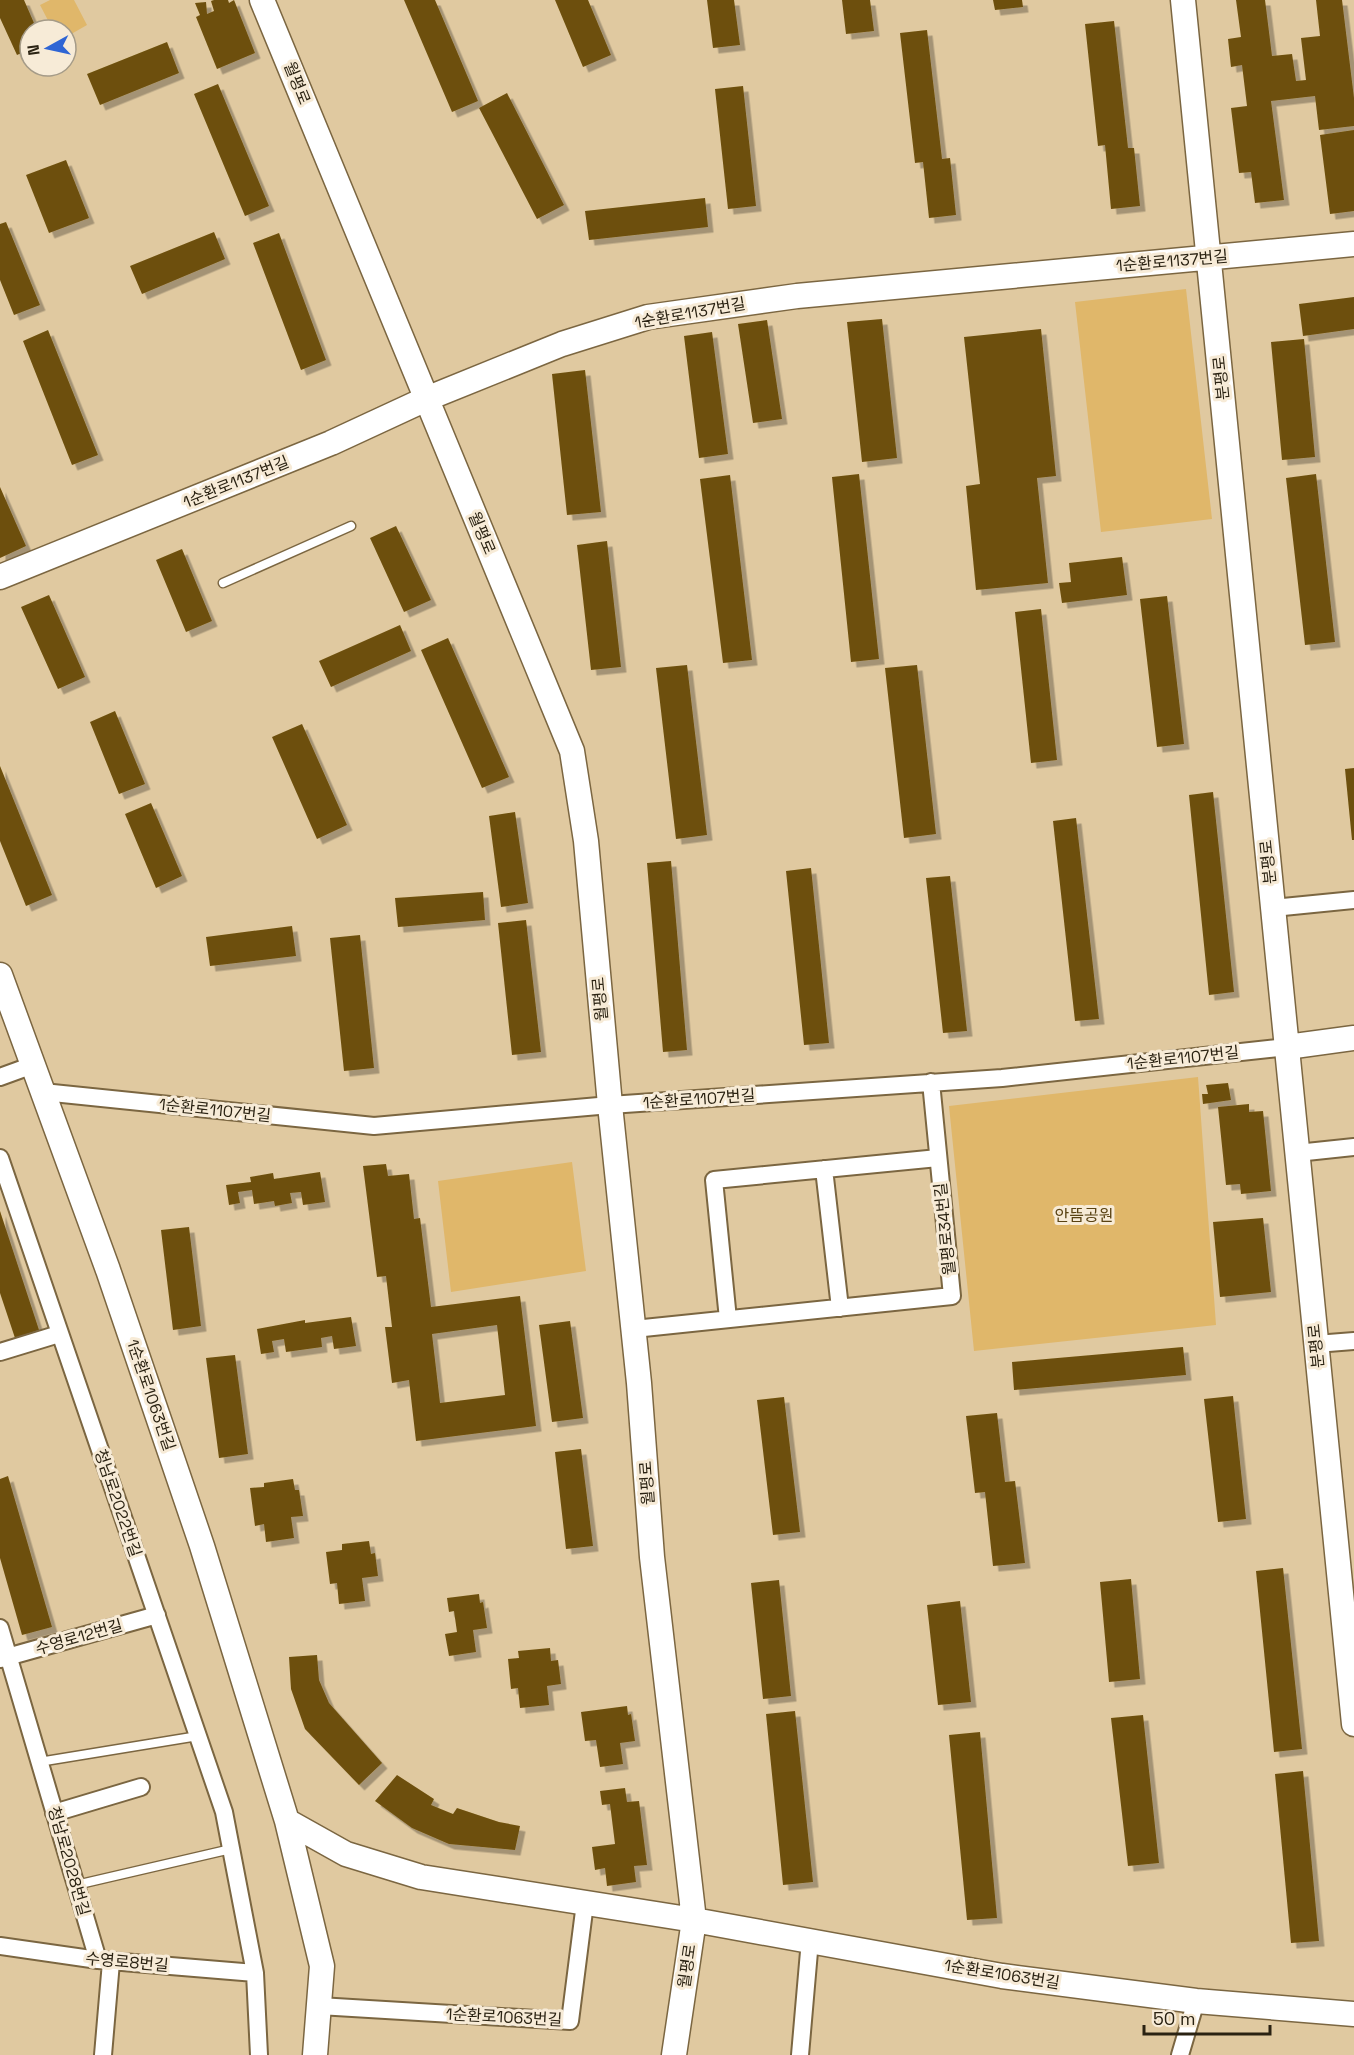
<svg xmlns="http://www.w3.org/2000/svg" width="1354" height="2055" font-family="'Space Grotesk','Noto Sans KR',sans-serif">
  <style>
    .green { fill: #e0b76a }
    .building { fill: #6d4f0b; fill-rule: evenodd; filter: url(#shadow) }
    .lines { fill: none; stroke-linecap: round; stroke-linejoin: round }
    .lane-casing { stroke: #7b6641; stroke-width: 11 }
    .street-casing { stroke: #7b6641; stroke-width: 20 }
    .secondary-casing { stroke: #7b6641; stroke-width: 27 }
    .lane { stroke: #fff; stroke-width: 8 }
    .street { stroke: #fff; stroke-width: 16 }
    .secondary { stroke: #fff; stroke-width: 24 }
    .labels { text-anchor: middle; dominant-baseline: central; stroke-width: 6; stroke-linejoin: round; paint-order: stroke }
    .street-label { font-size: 16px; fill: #2a2212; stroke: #f7ebd7 }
    .park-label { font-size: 16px; fill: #594212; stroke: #f7ebd7 }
  </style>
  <defs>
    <filter id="shadow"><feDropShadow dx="5.5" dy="5.5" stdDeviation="0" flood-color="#0004"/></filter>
  </defs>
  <rect width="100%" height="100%" fill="#e0c9a0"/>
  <!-- green -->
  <path class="green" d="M50,0H74L87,25L66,37V30H53L40,5Z
    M1186,289L1212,519L1101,532L1075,302Z
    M1198,1077L1216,1325L974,1351L949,1106Z
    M572,1162L586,1271L451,1292L438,1181Z"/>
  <!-- building -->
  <path class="building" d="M0,0H24L37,30H30V49L17,55L0,18Z
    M214,0H228L229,3L234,0L255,53L217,69L196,17L200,15L195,3L206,2L207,14L214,11L211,1Z
    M404,0H435L478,101L452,112Z
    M555,0H588L611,55L583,67Z
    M707,0H734L740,45L713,48Z
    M842,0H870L874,31L846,34Z
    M993,0H1022L1023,7L995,10Z
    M1236,0H1265L1272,56L1292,54L1296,81L1306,80L1301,38L1320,36L1316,0H1342L1354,98V126L1319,130L1315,96L1271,101L1284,200L1255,203L1251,172L1239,173L1231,108L1247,106L1242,65L1231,67L1228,39L1241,37Z
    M1114,21L1128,148H1134L1140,206L1111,209L1105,145L1098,146L1085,24Z
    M927,30L942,159L950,158L956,215L929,218L923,162L915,163L900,33Z
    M167,42L179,73L100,105L87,74Z
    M218,84L269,206L245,216L194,94Z
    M743,86L756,206L728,209L715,89Z
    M507,93L564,205L537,219L479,108Z
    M1354,130V211L1330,214L1320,135Z
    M66,160L89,218L49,233L26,175Z
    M705,198L708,227L589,240L585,211Z
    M6,222L40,305L14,315L0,280V224Z
    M214,232L225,259L142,294L130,266Z
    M279,233L326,360L301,370L253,243Z
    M1354,297V329L1303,336L1299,304Z
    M882,319L897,458L862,462L847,322Z
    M767,320L782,419L753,423L738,324Z
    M1041,329L1056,476L1037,478L1048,583L976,590L966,486L980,484L964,337Z
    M48,330L98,455L72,465L23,341Z
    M712,332L728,454L699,458L684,336Z
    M1304,339L1315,457L1282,460L1271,342Z
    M585,370L601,512L567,515L552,374Z
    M859,474L879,659L851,662L832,477Z
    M1316,474L1335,642L1305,645L1286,478Z
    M730,475L752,660L723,663L700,479Z
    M0,487L26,546L0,558Z
    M396,526L431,600L404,612L370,538Z
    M607,541L621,667L591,670L577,545Z
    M182,549L212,621L186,632L156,560Z
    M1122,557L1127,595L1062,603L1059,583L1071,582L1069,563Z
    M49,595L85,677L58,689L21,607Z
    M1167,596L1184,744L1157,747L1140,599Z
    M1041,609L1057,760L1031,763L1015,612Z
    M400,625L411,651L331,687L319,661Z
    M448,638L509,777L482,788L421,650Z
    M687,665L707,835L676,839L656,668Z
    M917,665L936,834L904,838L885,668Z
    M115,711L145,784L119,794L90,722Z
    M302,724L347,825L317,839L272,737Z
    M0,766L52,895L26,906L0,841Z
    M1354,768V840H1352L1345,769Z
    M1213,792L1234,992L1209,995L1189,795Z
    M151,803L182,876L156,888L125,814Z
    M515,812L528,903L501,907L489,816Z
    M1076,818L1099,1019L1075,1021L1053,821Z
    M671,861L687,1050L663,1052L647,863Z
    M811,868L829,1043L804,1045L786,871Z
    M950,876L967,1031L943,1033L926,878Z
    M483,892L485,920L398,927L395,898Z
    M526,920L541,1052L512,1055L498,923Z
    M292,926L296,956L210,966L206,937Z
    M360,935L374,1068L344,1071L330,938Z
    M1228,1083L1231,1100L1203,1104L1202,1094H1208L1206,1085Z
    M1249,1104V1112L1263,1111L1271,1191L1241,1194L1240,1184L1226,1185L1218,1107Z
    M386,1164L388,1176L409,1174L414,1219L420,1218L431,1307L520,1296L536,1426L416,1441L409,1380L392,1383L385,1327H392L386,1276L377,1277L363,1166ZM497,1325L505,1395L440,1403L432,1334Z
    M320,1172L325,1202L303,1205L301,1192L290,1193L292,1203L275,1206L274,1201L254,1204L252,1190L238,1192L240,1203L229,1205L226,1185L251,1182L250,1177L273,1173L274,1179Z
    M0,1211L39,1330L15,1338L0,1293Z
    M1263,1218L1271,1292L1220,1297L1213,1222Z
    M189,1227L201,1326L173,1330L161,1230Z
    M351,1317L356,1346L334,1349L332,1336L321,1338L322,1347L286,1352L284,1339L272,1341L274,1352L261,1354L257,1329L305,1320V1323Z
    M570,1321L583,1418L552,1422L539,1325Z
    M1183,1347L1186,1375L1014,1390L1012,1362Z
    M235,1355L248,1454L219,1458L206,1358Z
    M1233,1396L1246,1519L1218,1522L1204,1399Z
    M784,1397L800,1532L773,1535L757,1400Z
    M997,1413L1005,1482L1015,1481L1025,1563L993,1566L985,1492L975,1493L966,1416Z
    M581,1449L593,1546L566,1549L555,1452Z
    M8,1476L52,1627L22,1635L0,1558V1479Z
    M293,1479L295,1490H299L303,1516L291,1517L294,1538L266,1542L264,1524L255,1526L250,1488L264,1487V1483Z
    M369,1541L371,1554L375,1553L378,1576L362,1578L365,1601L339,1604L337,1583L330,1584L326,1552L342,1550V1544Z
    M1283,1568L1302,1749L1274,1752L1256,1571Z
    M1131,1579L1140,1679L1109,1682L1100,1582Z
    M779,1580L791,1696L763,1699L751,1583Z
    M479,1594L480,1603L483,1602L487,1628L473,1630L476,1652L449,1656L445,1634L457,1632L454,1611L449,1612L447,1598Z
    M960,1601L971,1702L938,1705L927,1605Z
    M550,1648L551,1661L558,1660L561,1684L547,1686L549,1705L520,1708L518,1688L511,1689L508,1659L519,1658L518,1651Z
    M317,1655L319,1680L329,1703L382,1763L359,1785L305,1729L291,1689L289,1657Z
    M627,1706L628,1715L631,1714L635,1741L620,1743L623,1764L600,1767L596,1740L585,1741L581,1712Z
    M795,1711L813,1882L783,1885L766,1714Z
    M1143,1715L1159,1863L1128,1866L1111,1718Z
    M980,1732L997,1918L967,1920L949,1735Z
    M1303,1771L1319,1941L1291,1943L1275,1774Z
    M397,1775L434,1799L431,1805L453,1814L457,1808L499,1822L520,1826L515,1850L449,1844L412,1828L375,1801Z
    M625,1788L627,1802L639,1801L647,1865L634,1866L636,1882L607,1886L605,1868L595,1870L592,1847L615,1844L610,1804L602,1805L600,1791Z"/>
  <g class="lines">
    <defs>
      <path id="lane" d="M223,583L351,526
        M39,1762L198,1736
        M76,1885L231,1849"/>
      <path id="street" d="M1273,908L1354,900
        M0,1077L33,1065
        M43,1092L374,1126L610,1105L1002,1078L1287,1047
        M1297,1153L1354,1147
        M0,1158L224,1812L255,1973L259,2055
        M824,1169L840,1308
        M728,1319L714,1180L938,1158
        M634,1329L952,1296L931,1082
        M1316,1344L1354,1341
        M0,1352L59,1334
        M0,1628L98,1960
        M0,1659L157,1615
        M54,1813L141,1787
        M0,1946L98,1960L255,1973
        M319,2006L570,2021L585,1903
        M103,2055L111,1962
        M800,2055L810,1940
        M1180,2055L1196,2001"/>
      <path id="secondary" d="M262,0L572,751L586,841L610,1105L639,1383L652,1557L694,1920L674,2055
        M1183,0L1354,1724
        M0,577L331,443L426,399L562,344L648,317L797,296L1354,244
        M0,975L108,1270L202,1546L287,1821L346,1854L421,1877L694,1920L1002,1976L1196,2001L1354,2014
        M1287,1047L1354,1038
        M287,1821L322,1966L315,2055"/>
    </defs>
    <!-- lane casing -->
    <use href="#lane" class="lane-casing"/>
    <!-- street casing -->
    <use href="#street" class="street-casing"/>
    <!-- secondary casing -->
    <use href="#secondary" class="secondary-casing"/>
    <!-- lane -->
    <use href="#lane" class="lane"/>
    <!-- street -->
    <use href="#street" class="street"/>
    <!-- secondary -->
    <use href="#secondary" class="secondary"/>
  </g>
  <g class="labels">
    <!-- street labels -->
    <g class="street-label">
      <text transform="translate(297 83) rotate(68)">월평로</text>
      <text transform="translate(1172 261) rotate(-5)">1순환로1137번길</text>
      <text transform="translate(690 313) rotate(-10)">1순환로1137번길</text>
      <text transform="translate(1221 378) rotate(-96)">분평로</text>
      <text transform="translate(236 482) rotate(-22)">1순환로1137번길</text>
      <text transform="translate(482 533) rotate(67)">월평로</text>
      <text transform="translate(1268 862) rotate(-96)">분평로</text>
      <text transform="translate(600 999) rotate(-95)">월평로</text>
      <text transform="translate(1183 1058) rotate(-6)">1순환로1107번길</text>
      <text transform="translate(699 1099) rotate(-4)">1순환로1107번길</text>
      <text transform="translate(215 1110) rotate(6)">1순환로1107번길</text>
      <text transform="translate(945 1229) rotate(-96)">월평로34번길</text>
      <text transform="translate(1316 1346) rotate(-96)">분평로</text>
      <text transform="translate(151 1395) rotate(71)">1순환로1063번길</text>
      <text transform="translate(647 1483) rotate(-94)">월평로</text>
      <text transform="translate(118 1503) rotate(71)">청남로2022번길</text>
      <text transform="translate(79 1637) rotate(-16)">수영로12번길</text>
      <text transform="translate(69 1861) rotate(74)">청남로2028번길</text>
      <text transform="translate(127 1962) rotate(5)">수영로8번길</text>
      <text transform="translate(687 1966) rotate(-82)">월평로</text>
      <text transform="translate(1002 1974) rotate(9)">1순환로1063번길</text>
      <text transform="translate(504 2017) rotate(3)">1순환로1063번길</text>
    </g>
    <!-- park labels -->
    <g class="park-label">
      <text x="1084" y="1215">안뜸공원</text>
    </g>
  </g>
  <!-- north arrow -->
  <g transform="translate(48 48) rotate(262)"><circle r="28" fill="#f7ebd7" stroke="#a59b88" stroke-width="1.5"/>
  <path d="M0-4.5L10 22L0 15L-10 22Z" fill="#2f65d4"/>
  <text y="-9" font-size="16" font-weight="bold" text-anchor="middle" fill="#2a2212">N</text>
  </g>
  <!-- scale -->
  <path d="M1144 2025v9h126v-9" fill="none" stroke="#2a2212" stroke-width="3"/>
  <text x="1153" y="2025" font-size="18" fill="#2a2212" stroke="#f7ebd7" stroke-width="4.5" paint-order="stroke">50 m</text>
</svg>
